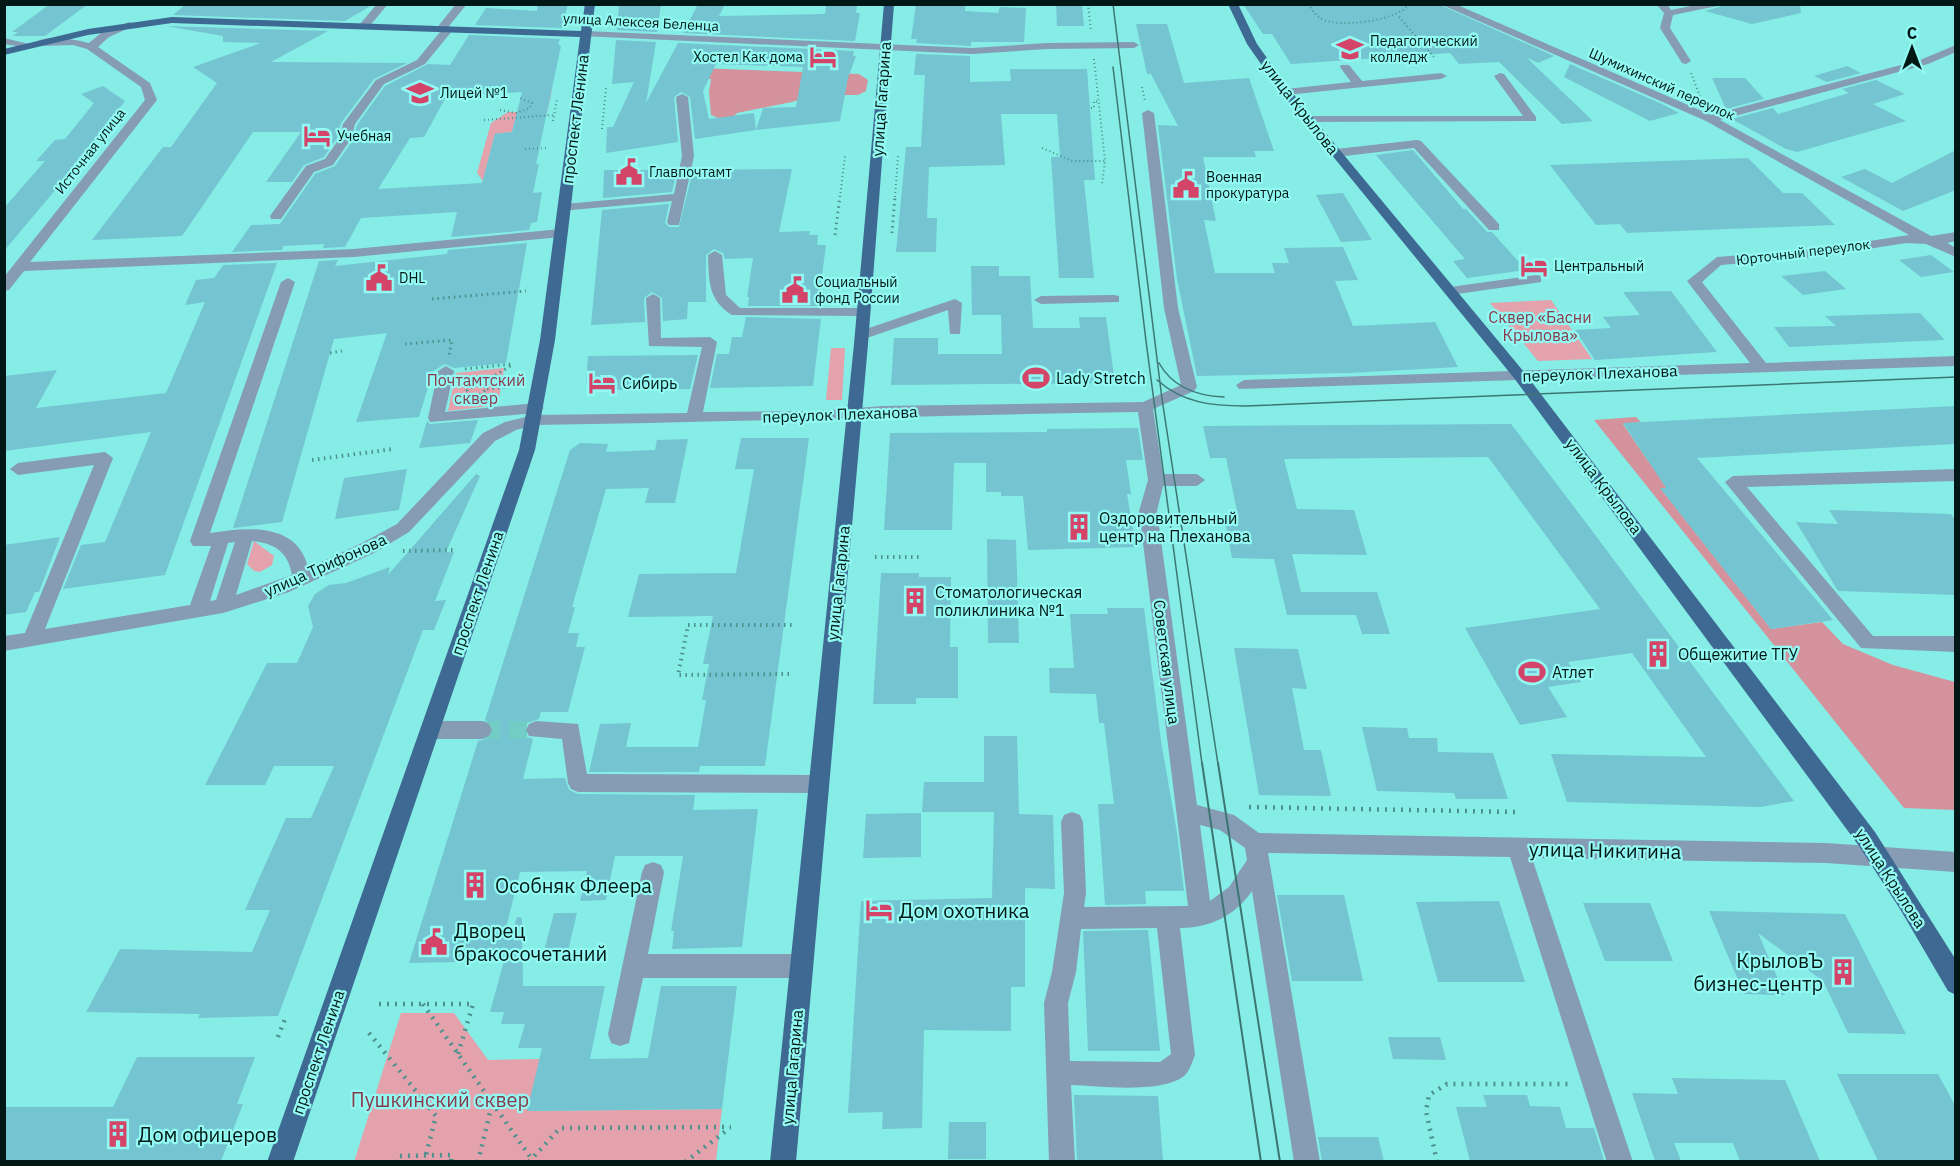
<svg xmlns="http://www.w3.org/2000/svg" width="1960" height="1166" font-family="'IBM Plex Sans',sans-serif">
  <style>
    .green { fill: #e3a2ac }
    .forest { fill: #d4929c }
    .building { fill: #74c4d1; fill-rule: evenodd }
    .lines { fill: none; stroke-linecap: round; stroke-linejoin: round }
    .minor-tunnel { stroke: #71cdc6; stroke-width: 18; stroke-dasharray: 18 9; stroke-linecap: butt }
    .path-far3 { stroke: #4c918c; stroke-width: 2; stroke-dasharray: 1 3; stroke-linecap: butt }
    .path-far2 { stroke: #4c918c; stroke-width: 3; stroke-dasharray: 1.5 4; stroke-linecap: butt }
    .path-far1 { stroke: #4c918c; stroke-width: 4; stroke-dasharray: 1.5 4.5; stroke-linecap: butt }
    .path { stroke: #4c918c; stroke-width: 4.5; stroke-dasharray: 2 6; stroke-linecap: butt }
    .minor { fill: #859cb4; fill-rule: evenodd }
    .major { fill: #3e6993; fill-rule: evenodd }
    .tram-far1 { stroke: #3c7773; stroke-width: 1.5 }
    .tram { stroke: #3c7773; stroke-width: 2 }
    .labels { text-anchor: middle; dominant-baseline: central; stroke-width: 4.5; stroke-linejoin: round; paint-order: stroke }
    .far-street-label { font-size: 14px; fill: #021817; stroke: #92faf2 }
    .far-poi-label { font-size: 14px; fill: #021817; stroke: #92faf2; text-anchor: start }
    .street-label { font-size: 16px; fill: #021817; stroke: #92faf2 }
    .park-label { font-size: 16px; fill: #89394a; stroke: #92faf2 }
    .poi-label { font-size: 16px; fill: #021817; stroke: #92faf2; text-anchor: start }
    .near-street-label { font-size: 20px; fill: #021817; stroke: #92faf2 }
    .near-poi-label { font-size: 20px; fill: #021817; stroke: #92faf2; text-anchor: start }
    .near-park-label { font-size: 20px; fill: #89394a; stroke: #92faf2 }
  </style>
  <rect width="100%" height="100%" fill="#85ede5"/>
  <!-- green -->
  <path class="green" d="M552,90L546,117L515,120L512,132L495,134L483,181L477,173L491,123L508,112H522L528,92Z
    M1551,300L1592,359H1593L1538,361L1490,303Z
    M831,348H845L842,400H826Z
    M504,368L498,405L448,411L456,373Z
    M254,541L274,556L272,565L260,572L254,571L247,564Z
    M401,1013H454L488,1060L540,1059L528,1111L722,1109L716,1161L354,1162Z"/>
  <!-- forest -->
  <path class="forest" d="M698,68L859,74L868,80L866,91L858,95H813L792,102L737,113L728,122L711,115L709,92L711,79L694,78Z
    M1636,417L1641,422L1623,424L1648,461L1692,484L1661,489L1771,629L1822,622L1843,644L1893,665L1955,682V810L1904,808L1594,420Z"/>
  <!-- building -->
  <path class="building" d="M50,4H88L45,36H13L18,32H12Z
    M186,4H374L345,21L173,15Z
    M538,4H568L562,28L475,25L486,8L537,11Z
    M619,4H661L657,32L617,30Z
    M698,4H725L719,16L825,14L826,6H857L856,13H860L855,41L683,33Z
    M916,4H965V11L998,13L1000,7L1026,8L1024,42H971V46L916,43L917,39H911Z
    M1056,4H1082L1084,26H1057Z
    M1243,4H1438L1554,56L1538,63L1526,57L1593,121L1562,124L1499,62L1459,64L1450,53L1291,64L1272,34H1263Z
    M1729,4H1800L1801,13L1752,24L1705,11Z
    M1136,24H1167L1184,83L1249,78L1274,151H1254L1256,157H1203L1216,221L1204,220L1215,273H1275L1272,263H1289L1284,248L1343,247L1358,280L1335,281L1353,326L1435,322L1458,367L1349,373L1197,376L1177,279L1158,125L1178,126L1151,74H1147Z
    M166,26L328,31L271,62L407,63L374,79L341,123L337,138L324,157L304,165L292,182H266L301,132H253L182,236L92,240L163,147H171L217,83L193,67L261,43L223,42V36Z
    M469,35L560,39L558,44L561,46L536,164H539L533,193L542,192L537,222L531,223L529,230L451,237L457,212L361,218L345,247L323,248L324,244L283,246L282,250L232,252L251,225L280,224L315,174L335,166L353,140L357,125L385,86L428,64L450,65ZM522,92L512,132L495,134L482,183L378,189L410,138L424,137L446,97Z
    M616,40L656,42L646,103L678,43L854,51L853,56H856L848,78L840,121L756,130L763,108L796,107L803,67L716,64L703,91L709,119L754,113L756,130L695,139L690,97L681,92L674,97L678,142L606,153L607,127H613L634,82L612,84Z
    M916,54L970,56V82L1011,81L1010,69H1087L1095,180H1084L1094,278H1059L1051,157H1060L1057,114H1001L1005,165L929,167L927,218H937L936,252H896L906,147H921L925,75H914Z
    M1570,64L1662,104L1679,113L1650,121L1564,77Z
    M1847,66L1861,73L1827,82L1814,76Z
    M1712,78H1745L1764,99L1726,109Z
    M1876,80L1905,94L1873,104L1906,121L1797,152L1786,149L1732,119L1773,108L1778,114L1849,93L1842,89Z
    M103,86L125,101L72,170L4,251V208L45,161H36L55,140L65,139L94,103L81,94Z
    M1413,150L1463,209H1466L1487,232H1492L1526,270L1467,278L1453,261L1465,259L1376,155Z
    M1956,150V190L1903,211L1841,177L1865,169L1892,183Z
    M1748,158L1783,193H1802L1835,225L1627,233L1620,224L1596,225L1550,165Z
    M792,169L779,232L810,231L809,235H818L817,245H826L818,306H748L749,297H747L753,258L725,259L723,253L714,249L706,255V302H688L687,319L663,321L662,298L652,292L644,298L645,322L591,325L602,210L669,204L665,223L669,227H679L693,170Z
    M604,170H677L672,192L603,198Z
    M1343,193L1372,240L1341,242L1316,195Z
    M527,243L506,363L454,368L445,364L433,371L419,417L356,422L387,333L334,339L282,522L233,528L319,261L338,260L335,266L447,254L448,250Z
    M1931,255L1954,272L1921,277L1899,260Z
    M277,263L165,575L63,589L81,545L105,542L151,432L4,451V376L57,370L36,408L166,393L205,302L185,305L196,280L214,278L223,265Z
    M971,266H999V276H1030L1033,328H1080L1079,317H1106L1115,383L891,385L894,338H938V354H1002L1001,315H972Z
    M1825,271L1846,289L1803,295L1781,276Z
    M1671,291L1717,352L1595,360L1575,330L1611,328L1603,317L1640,315L1623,292Z
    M1920,313L1945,340L1789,347L1774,327L1836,326L1825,316Z
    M746,317L821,319L813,386L710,388L717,354H729L732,337H742Z
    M698,355L690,389L597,390L586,383L588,356Z
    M1956,406V444L1697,458L1833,620L1771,629L1660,488H1666L1623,423Z
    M478,420L470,443L419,448L427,421L430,424Z
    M1511,424L1587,524L1794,801L1760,807L1567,802L1551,754L1706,757L1632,653L1568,662L1581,682L1548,687L1567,717L1520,725L1465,628L1600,609L1488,457L1284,459L1297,509L1354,510L1367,555L1292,554L1301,592H1377L1390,634H1362L1356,615H1287L1274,559L1232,558L1224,516H1238L1226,458H1210L1203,426Z
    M1138,428L1143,460H1126L1131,494H1127L1136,547L1028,550L1023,496H1001V492H986V463H954L952,530H884L890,433L1047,432V429Z
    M741,438H809L765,766H700L699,772H589L600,724L631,723L626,747H698L706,700H702L709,664H703L713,616L628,617L639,574L736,573L754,469H735Z
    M688,439L675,503H645L649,488L606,489L572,607H575L568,633H579L576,647H585L568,712H541L539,719L527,723L524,731L527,737L533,739L523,779L565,778L569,790L578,794L695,795L693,810L758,809L742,947L672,949L674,931H671L683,856H615L606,900L580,901L587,871L520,872L504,936H511L517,917L522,918L523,986H605L590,1059L648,1058L661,986H737L722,1109L527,1111L542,1048H518L525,1024H501L504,1012H490L504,961L409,963L478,741L490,738L494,731L491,723L485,720L570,450L580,443L608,444L606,452L655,450L657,440Z
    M407,469L399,510L335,519L344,478Z
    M476,474L480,476L446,552H454L435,601L446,600L434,630H423L278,1016L198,1018L200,1014L86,1012L120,949L252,952L270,910H245L286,818H311L334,766H274L265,785H205L267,663H297L313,627L308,606L315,594L329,585L346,583L390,567L388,575Z
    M1829,510L1951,514L1956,521V595L1838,591L1796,522L1838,524Z
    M60,537L39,592H35L26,612L4,615V545Z
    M987,539L1016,540L1019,643H988Z
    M881,573H919V577H951L950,647H958V698H916V704H873Z
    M1107,608H1144L1161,741L1177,833L1184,891H1145L1146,904L1105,905L1098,804H1114L1104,723H1099L1096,694L1050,693L1049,668H1074L1070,614H1108Z
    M1234,648L1298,649L1307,689L1292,688L1304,750H1321L1331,796L1259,795Z
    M1362,727L1407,728L1409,738H1437L1438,752L1493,753L1508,799H1456L1454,793L1377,791Z
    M984,736H1017L1019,814L1053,815L1055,889L1025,888V987H1011V1031L924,1030L922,1128L882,1129L883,1112L848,1113L861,901L992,898L994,812H922L924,782H984Z
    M921,813V857L863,858L866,814Z
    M1277,895H1344L1363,981H1292Z
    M1499,901L1525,982H1438L1416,902Z
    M1583,903H1650L1673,961H1605Z
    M1709,911L1845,914L1906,1034L1848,1033L1823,981L1758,933L1785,995L1744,994Z
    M554,913H577L568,951H544Z
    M1148,930L1160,1051H1088L1083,931Z
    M1388,1037H1440L1446,1060L1393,1059Z
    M137,1057H255L237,1104H243L221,1161H4V1107H113Z
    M1837,1074H1938L1956,1107V1161H1878Z
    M1672,1078L1785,1080L1820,1161H1740L1733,1143H1674L1681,1161H1655L1632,1093L1678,1094Z
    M1074,1095L1158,1096L1163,1161H1077Z
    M1483,1095H1527L1530,1106L1560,1107L1566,1128H1594L1604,1161H1470L1456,1107H1487Z
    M949,1122H986V1159H948Z
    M1318,1137H1378L1384,1161H1322Z"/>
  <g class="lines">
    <!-- minor-tunnel -->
    <path class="minor-tunnel" d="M482,730H536"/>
    <!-- path-far3 -->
    <path class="path-far3" d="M1088,4L1091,31
      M1308,4C1312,9 1315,15 1320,18C1336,29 1399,21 1409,4
      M1399,17L1434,57
      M1094,59L1105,161L1102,184
      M1691,73L1700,96
      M1142,87L1145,101
      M1091,108H1094V101L1100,102
      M500,110L516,113L530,108L532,103L520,98
      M484,120L554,115
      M553,121L557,99
      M602,129L606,88
      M1042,148L1072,161H1105
      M525,149L549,148
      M840,197L845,156
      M895,197L898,156"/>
    <!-- path-far2 -->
    <path class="path-far2" d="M892,233L895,196
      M835,235L840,196
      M432,299L526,291
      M405,344L452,340L449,356
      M330,353L342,351
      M465,369L512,364
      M481,384L512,365
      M475,385H484L487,389L478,396L469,395L467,390Z
      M487,389L509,387"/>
    <!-- path-far1 -->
    <path class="path-far1" d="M312,460L393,449
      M403,551L456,550
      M875,557H920
      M789,674L678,675L688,625H794"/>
    <!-- path -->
    <path class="path" d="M1249,807L1517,812
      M379,1004H473L458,1054
      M423,1004L533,1161
      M369,1033L436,1116L426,1155
      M278,1037L285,1019
      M397,1162L398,1156L452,1155L451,1162
      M478,1162L492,1104
      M529,1162L560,1128L731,1127
      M685,1162L730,1128
      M1437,1162L1426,1111L1429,1095L1447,1084H1570"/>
    <!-- minor -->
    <path class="minor" d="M377,4H388L368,28H360V24Z
      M456,4H467L449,26L453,29L452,31L425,64L384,84L355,124L351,139L333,165L314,172L281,219H271L270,216L306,166L325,159L339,139L343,124L376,80L417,60L440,32L436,29Z
      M1440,4H1455L1711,115L1920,60L1956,45V52L1928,64L1720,120L1931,236L1956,232V241L1947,243L1956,248V257L1926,244L1906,243L1817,257L1721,265L1702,282L1766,363L1956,356V366L1239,389L1236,385L1244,380L1750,363L1687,281L1717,257L1817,249L1909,235L1706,121Z
      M1656,4H1667L1671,10L1701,4H1727L1673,15L1670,28L1691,61L1686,64L1682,63L1660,28L1664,13Z
      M129,22L138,24L109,37L98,47L150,83L157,100L30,262L354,249L561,229L568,233L561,237L354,257L24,271L9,290L4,291V277L145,100L141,87L87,49L73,45L39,46L34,43C46,34 74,39 89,43L101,33Z
      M585,31L972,48L1047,43L1134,42L1139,45L1134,48L1047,49L972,54L581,36V32Z
      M4,38L33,45L28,48L4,44Z
      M1341,65H1349L1362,81L1441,73L1447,76L1441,79L1286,95L1280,92L1286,89L1351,82L1340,67Z
      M1500,73L1504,74L1536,117V121L1308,122L1302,119L1308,116H1523L1494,76Z
      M682,94L688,97L694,156L679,225H669L667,222L672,201L560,211L559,208L565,204L674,194L682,156L676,97Z
      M1148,110L1154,113L1178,308L1197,387L1194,391L1153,409L1163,474H1197L1205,480L1197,486H1163L1157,511L1197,805L1234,815L1259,833L1826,843L1956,852V872L1826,863L1532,858L1633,1162H1607L1510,857L1268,853L1320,1162H1294L1252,891C1235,916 1209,928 1180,928L1195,1055C1192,1062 1190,1071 1184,1076C1161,1094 1100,1086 1071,1085L1075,1162H1049L1044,1003L1052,972L1064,893L1061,822L1064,815L1072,812L1080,815L1083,822L1086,893L1084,907L1188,906L1139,511L1148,480L1138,412C936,415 735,422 534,425L516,430L495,441L409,532L374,553L289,592L223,613L4,651V636L25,633L94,465L18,475L10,469L18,463L105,452L113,458L45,629L190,605L211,546H193L190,541L281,282L288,278L295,282L210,533C246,527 298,522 308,568L362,543L397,524L483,433L505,422L534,415L687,413L702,347L649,346L646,298L653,294L660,298L661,338L710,337L717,342L703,412L819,411L883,406L1143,402L1181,385L1164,308L1142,113ZM252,541C275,543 288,552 292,575L236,595ZM235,542L216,600L210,601L228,543ZM1200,825L1220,830L1245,848L1247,860L1229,887L1210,901ZM1157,928L1171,1054L1160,1062L1070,1061L1068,1003L1076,972L1081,929Z
      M1417,140L1421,141L1499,224V230H1489L1414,148L1336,157L1330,153L1336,149Z
      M715,251L722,255L726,295L740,308H864L871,312L864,316L732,315C708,300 709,281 708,255Z
      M1536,275L1541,276V282L1450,295L1443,291L1450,287Z
      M1114,295L1119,296V302L1041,304L1034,300L1041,296Z
      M955,299L962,303L960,334H950L948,310L867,338L862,340L855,335L857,332Z
      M446,366L454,371L445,412L536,403L544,408L536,413L430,422L428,418L438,371Z
      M1956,469V481L1747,487L1873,636H1956V652L1861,648L1725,482L1733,476Z
      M430,721H482L489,724L492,730L489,736L482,739H430L423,736L420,730L423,724Z
      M536,721L578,724L587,774L818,775L825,778L828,784L825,790L818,793L578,792L571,789L568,783L562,739L529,736L526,730L529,724Z
      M653,862L661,865L664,872L648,954H801L809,958L813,966L809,974L801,978H643L629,1043L620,1046L611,1043L608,1034L642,872L645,865Z"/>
    <!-- major -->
    <path class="major" d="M585,4H595L555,340L535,450L293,1162H267L519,450L540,340L580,37L172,23L88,35L4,55V49L88,29L172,17L581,31Z
      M884,4H894L868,344L796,1162H770L854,344Z
      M1228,4H1238L1257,44L1290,90L1524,372L1875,832L1956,960V995L1948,991L1900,909L1859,846L1514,378L1282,94L1247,44Z"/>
    <!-- tram-far1 -->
    <path class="tram-far1" d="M1113,4L1162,399L1218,764
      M1113,67L1146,341L1202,764
      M1159,363C1173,388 1197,396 1224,397
      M1157,380C1183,403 1212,406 1245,406L1956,377"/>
    <!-- tram -->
    <path class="tram" d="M1202,763L1261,1162
      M1218,763L1280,1162"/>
  </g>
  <!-- icons -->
  <defs>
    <symbol id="university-bare" viewBox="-9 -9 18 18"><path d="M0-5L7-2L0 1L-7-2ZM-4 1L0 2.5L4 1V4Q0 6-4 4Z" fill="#d44469" stroke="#92faf2" stroke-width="2.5" paint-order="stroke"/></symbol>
    <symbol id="hotel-bare" viewBox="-9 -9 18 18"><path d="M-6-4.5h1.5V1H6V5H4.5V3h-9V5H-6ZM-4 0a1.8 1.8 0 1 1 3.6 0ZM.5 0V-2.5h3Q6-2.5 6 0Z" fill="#d44469" stroke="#92faf2" stroke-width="2.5" paint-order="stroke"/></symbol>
    <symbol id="civic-bare" viewBox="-9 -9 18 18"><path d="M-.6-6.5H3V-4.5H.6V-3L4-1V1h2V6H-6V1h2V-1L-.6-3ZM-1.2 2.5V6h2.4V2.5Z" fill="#d44469" stroke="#92faf2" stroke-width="2.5" paint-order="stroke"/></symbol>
    <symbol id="stadium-bare" viewBox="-9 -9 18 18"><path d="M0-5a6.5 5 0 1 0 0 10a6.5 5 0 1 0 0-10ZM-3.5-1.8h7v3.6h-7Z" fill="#d44469" stroke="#92faf2" stroke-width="2.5" paint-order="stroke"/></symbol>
    <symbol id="building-bare" viewBox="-9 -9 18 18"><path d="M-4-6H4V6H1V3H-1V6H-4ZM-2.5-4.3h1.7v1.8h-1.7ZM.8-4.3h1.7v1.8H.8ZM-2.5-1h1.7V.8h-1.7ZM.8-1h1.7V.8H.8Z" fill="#d44469" stroke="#92faf2" stroke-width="2.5" paint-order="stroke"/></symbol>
  </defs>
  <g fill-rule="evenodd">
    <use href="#university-bare" x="1331" y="30" width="38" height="38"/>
    <use href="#hotel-bare" x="804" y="38" width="38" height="38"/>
    <use href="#university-bare" x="401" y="74" width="38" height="38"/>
    <use href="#hotel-bare" x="298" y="117" width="38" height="38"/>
    <use href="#civic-bare" x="610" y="153" width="38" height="38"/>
    <use href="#civic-bare" x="1167" y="166" width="38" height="38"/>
    <use href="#hotel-bare" x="1515" y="247" width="38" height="38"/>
    <use href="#civic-bare" x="360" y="259" width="38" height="38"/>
    <use href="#civic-bare" x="776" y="271" width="38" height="38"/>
    <use href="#stadium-bare" x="1017" y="359" width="38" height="38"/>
    <use href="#hotel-bare" x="583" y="364" width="38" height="38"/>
    <use href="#building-bare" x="1060" y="508" width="38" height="38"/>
    <use href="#building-bare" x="896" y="582" width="38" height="38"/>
    <use href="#building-bare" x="1639" y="635" width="38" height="38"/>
    <use href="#stadium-bare" x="1513" y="653" width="38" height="38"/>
    <use href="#building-bare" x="456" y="866" width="38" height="38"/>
    <use href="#hotel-bare" x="860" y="891" width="38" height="38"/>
    <use href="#civic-bare" x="415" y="923" width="38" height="38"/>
    <use href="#building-bare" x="1824" y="953" width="38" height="38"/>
    <use href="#building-bare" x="99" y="1115" width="38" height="38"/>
  </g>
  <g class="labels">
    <!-- far-street labels -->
    <g class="far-street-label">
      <text transform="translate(641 22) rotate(3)">улица Алексея Беленца</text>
      <text transform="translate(1662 84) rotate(24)">Шумихинский переулок</text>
      <text transform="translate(90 151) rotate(-52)">Источная улица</text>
      <text transform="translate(1803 252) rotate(-7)">Юрточный переулок</text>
    </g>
    <!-- far-poi labels -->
    <g class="far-poi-label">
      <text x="1370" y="41">Педагогический<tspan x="1370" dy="16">колледж</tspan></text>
      <text x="803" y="57" text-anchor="end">Хостел Как дома</text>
      <text x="440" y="93">Лицей №1</text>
      <text x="337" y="136">Учебная</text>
      <text x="649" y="172">Главпочтамт</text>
      <text x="1206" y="177">Военная<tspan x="1206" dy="16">прокуратура</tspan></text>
      <text x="1554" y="266">Центральный</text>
      <text x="399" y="278">DHL</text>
      <text x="815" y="282">Социальный<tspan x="815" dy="16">фонд России</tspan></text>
    </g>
    <!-- street labels -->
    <g class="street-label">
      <text transform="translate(881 99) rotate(-86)">улица Гагарина</text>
      <text transform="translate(1300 107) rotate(52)">улица Крылова</text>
      <text transform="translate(575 119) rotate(-83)">проспект Ленина</text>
      <text transform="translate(1600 373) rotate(-2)">переулок Плеханова</text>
      <text transform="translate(840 414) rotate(-2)">переулок Плеханова</text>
      <text transform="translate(1604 486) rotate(53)">улица Крылова</text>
      <text transform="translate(325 565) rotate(-24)">улица Трифонова</text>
      <text transform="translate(838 583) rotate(-84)">улица Гагарина</text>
      <text transform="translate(477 593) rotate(-71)">проспект Ленина</text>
      <text transform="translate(1167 662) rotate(83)">Советская улица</text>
      <text transform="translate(1891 878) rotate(57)">улица Крылова</text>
      <text transform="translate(318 1052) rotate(-71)">проспект Ленина</text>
      <text transform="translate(792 1067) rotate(-85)">улица Гагарина</text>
    </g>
    <!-- park labels -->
    <g class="park-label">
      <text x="1540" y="317">Сквер «Басни<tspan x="1540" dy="18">Крылова»</tspan></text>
      <text x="476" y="380">Почтамтский<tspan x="476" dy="18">сквер</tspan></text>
    </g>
    <!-- poi labels -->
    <g class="poi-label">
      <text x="1056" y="378">Lady Stretch</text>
      <text x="622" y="383">Сибирь</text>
      <text x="1099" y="518">Оздоровительный<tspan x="1099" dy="18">центр на Плеханова</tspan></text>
      <text x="935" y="592">Стоматологическая<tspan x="935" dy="18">поликлиника №1</tspan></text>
      <text x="1678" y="654">Общежитие ТГУ</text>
      <text x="1552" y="672">Атлет</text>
    </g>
    <!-- near-street labels -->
    <g class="near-street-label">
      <text transform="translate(1605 850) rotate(1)">улица Никитина</text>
    </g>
    <!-- near-poi labels -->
    <g class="near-poi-label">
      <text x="495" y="885">Особняк Флеера</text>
      <text x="899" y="910">Дом охотника</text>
      <text x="454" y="930">Дворец<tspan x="454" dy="23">бракосочетаний</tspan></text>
      <text x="1823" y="960" text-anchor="end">КрыловЪ<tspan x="1823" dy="23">бизнес-центр</tspan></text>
      <text x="138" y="1134">Дом офицеров</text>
    </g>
    <!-- near-park labels -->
    <g class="near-park-label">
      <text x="440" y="1099">Пушкинский сквер</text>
    </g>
  </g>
  <!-- border -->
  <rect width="1960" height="1166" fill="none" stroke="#021817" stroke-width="12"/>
  <!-- north arrow -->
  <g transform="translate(1912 48)" stroke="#92faf2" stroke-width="4.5" paint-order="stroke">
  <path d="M0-4.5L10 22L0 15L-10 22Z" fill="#021817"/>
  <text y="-9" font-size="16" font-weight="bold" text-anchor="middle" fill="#021817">С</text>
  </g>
</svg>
